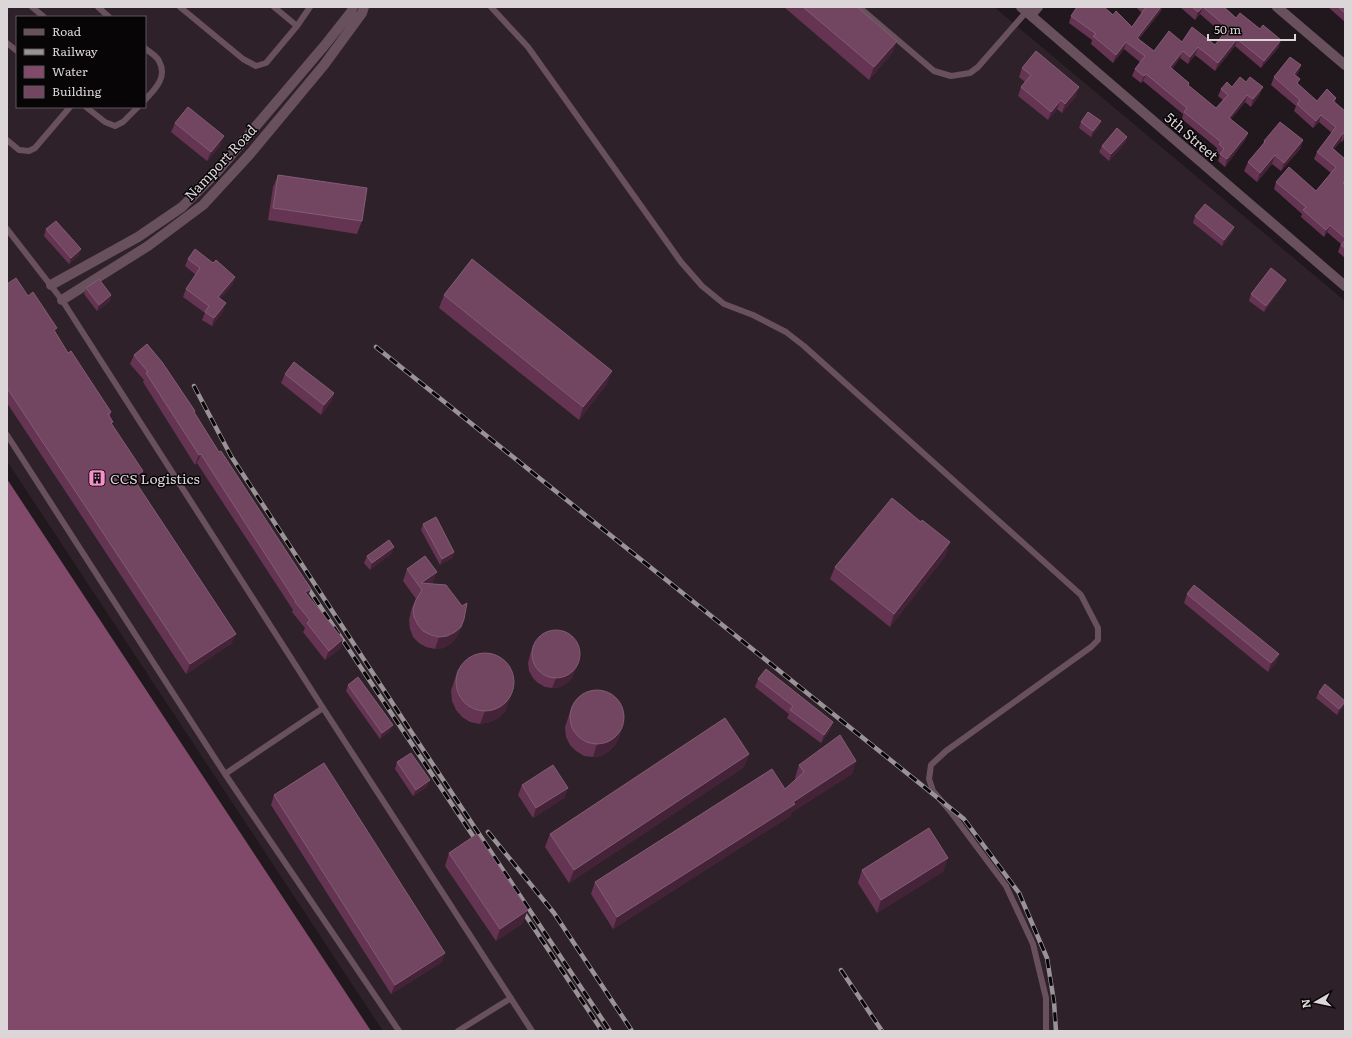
<svg xmlns="http://www.w3.org/2000/svg" width="1352" height="1038" font-family="Literata,serif">
  <style>
    .built { fill: #2f2129; fill-rule: evenodd }
    .water { fill: #81496a }
    .lines { fill: none; stroke-linecap: round; stroke-linejoin: round }
    .lane { stroke: #69505d; stroke-width: 6 }
    .street { stroke: #69505d; stroke-width: 10 }
    .rail-casing { stroke: #999296; stroke-width: 4.5 }
    .rail { stroke: #080507; stroke-width: 3; stroke-dasharray: 9; stroke-linecap: butt }
    .wall { fill: #653452 }
    .shaded-wall { fill: #442237 }
    .building { fill: #724661; stroke: #825c74 }
    .labels { text-anchor: middle; dominant-baseline: central; stroke-width: 3; stroke-linejoin: round; paint-order: stroke }
    .street-label { font-size: 14px; fill: #dcd6d9; stroke: #080507 }
    .poi-label { font-size: 14px; fill: #dcd6d9; stroke: #080507; text-anchor: start }
  </style>
  <rect width="100%" height="100%" fill="#21181d"/>
  <!-- built -->
  <path class="built" d="M7,7H994L1345,301V1031H383L7,461ZM17,17H145V107H17Z"/>
  <!-- water -->
  <path class="water" d="M7,479L371,1031H7Z"/>
  <g class="lines">
    <!-- lane -->
    <path class="lane" d="M32,7L44,17
      M98,7L109,17
      M180,7L243,59L256,66L266,63L297,26L310,7
      M274,7L297,26
      M491,7L528,47L681,262L702,286L724,304L753,315L786,332L804,346L1081,595L1098,628V640L1091,647L946,751L931,765L929,779L933,791L950,811L1006,886L1033,944L1046,998V1031
      M859,7L934,71L951,76L970,73L978,67L1027,11
      M7,43L17,51
      M145,48C149,52 157,56 159,61C168,77 155,89 145,100
      M86,107L105,122L115,126L123,122L138,107
      M7,140L19,150L29,151L35,148L70,107
      M7,229L62,300L323,708L532,1031
      M7,435L225,774L399,1031
      M225,774L323,708
      M458,1031L511,998"/>
    <!-- street -->
    <path class="street" d="M1021,7L1345,286
      M1277,7L1345,65
      M1031,15L1038,7
      M51,285L138,237L182,207L216,173L325,45L351,12L353,7
      M62,300L148,246L203,205L250,154L324,65L362,13L364,7"/>
    <defs>
      <path id="rail" d="M376,347L964,819L1019,893L1047,958L1054,1002L1056,1031
        M194,386L231,456L408,727L610,1031
        M304,582L479,845
        M488,832L554,913L632,1031
        M520,907L602,1031
        M841,970L882,1031"/>
    </defs>
    <!-- rail casing -->
    <use href="#rail" class="rail-casing"/>
    <!-- rail -->
    <use href="#rail" class="rail"/>
  </g>
  <!-- wall -->
  <path class="wall" d="M784,7H857L897,41L892,53L869,80Z
    M1104,7L1113,15L1132,27L1142,13L1136,7H1162L1161,11L1139,39L1154,51L1182,42L1215,45L1223,34L1200,14L1195,20L1180,7H1224L1236,18L1279,47L1261,68L1235,46L1215,71L1195,55L1188,64L1180,58L1172,69L1189,83L1188,85L1216,108L1223,100L1218,96L1221,89L1232,87L1260,94L1251,107L1245,102L1231,119L1248,133L1245,140L1225,167L1218,161L1220,155L1216,152L1217,148L1182,119L1183,114L1143,81L1141,83L1132,76L1135,69L1140,62L1124,49L1113,63L1091,44L1092,40L1069,23L1071,16Z
    M1328,7H1345V22Z
    M1301,65L1298,73L1296,75L1298,85L1317,101L1336,98L1335,102L1345,111V138L1342,142L1341,141L1334,149L1345,159V258L1338,252L1341,244L1327,232L1324,237L1301,217L1302,214L1274,189L1276,182L1316,191L1331,173L1314,159L1317,152L1332,133L1319,122L1313,128L1294,111L1296,106L1271,85L1274,77Z
    M1022,68L1076,96L1062,113L1057,109L1048,120L1018,96L1021,87L1025,82L1019,77Z
    M1081,122L1098,128L1091,137L1079,128Z
    M175,123L220,146L207,161L171,132Z
    M1127,137L1125,143L1109,161L1099,152L1102,146Z
    M1303,140L1300,149L1281,171L1272,164L1257,182L1244,171L1248,162L1263,144L1264,141Z
    M278,175L362,221L357,234L268,220L273,187Z
    M1195,216L1234,227L1232,233L1222,246L1193,223Z
    M46,229L79,255L69,264L44,236Z
    M188,259L213,263L235,277L232,285L220,299L223,311L212,326L202,320L205,313L183,297L186,289L196,275L185,266Z
    M7,284L28,296L55,333L68,353L111,412L110,416L112,425L143,471L140,481L136,483L232,643L186,674L7,403Z
    M1283,286L1264,312L1249,301L1251,294Z
    M86,288L111,295L109,302L97,311L84,294Z
    M444,295L607,384L579,420L439,308Z
    M134,355L194,412L308,596L343,639L340,649L325,660L303,632L305,628L292,612L293,610L197,463L195,465L143,382L144,380L130,364Z
    M285,374L334,393L331,402L321,415L281,383Z
    M423,524L454,552L452,558L440,565L421,530Z
    M392,553L370,570L364,563L367,556Z
    M946,555L890,627L830,579L835,567Z
    M407,569L433,583L432,584L460,631L456,638L450,644L443,648L435,649L426,647L419,643L413,637L410,629L409,620L411,611L416,599L403,581Z
    M1187,594L1276,663L1268,672L1184,603Z
    M533,645L579,661L572,678L567,683L560,687L552,688L545,687L538,683L533,678L529,671L528,663L530,655Z
    M458,669L513,689L505,711L498,718L490,722L480,724L470,722L462,717L456,710L452,701L451,691Z
    M758,679L833,722L830,730L821,743L787,718L789,714L755,687Z
    M348,685L390,731L380,739L346,691Z
    M1319,692L1345,701L1343,707L1337,715L1316,698Z
    M572,706L624,724L619,737L615,745L609,751L601,756L593,757L584,756L576,751L570,745L566,737L565,727Z
    M749,754L744,767L569,883L545,847L550,834Z
    M856,761L852,774L792,812L790,816L613,929L591,894L595,882L785,789L796,779L795,778L799,765Z
    M397,762L427,787L413,796L395,769Z
    M522,785L568,788L564,798L533,818L518,795Z
    M274,795L442,962L391,994L271,805Z
    M449,853L523,923L496,941L445,866Z
    M862,870L944,871L877,913L858,883Z"/>
  <!-- shaded-wall -->
  <path class="shaded-wall" d="M1161,7H1162L1161,11L1134,45L1137,38Z
    M1203,7L1200,14L1195,20L1198,12Z
    M1237,39L1235,46L1215,71L1218,63Z
    M1281,40L1279,47L1261,68L1264,61Z
    M897,41L892,53L869,80L874,67Z
    M1126,42L1124,49L1113,63L1116,55Z
    M1198,47L1195,55L1188,64L1190,57Z
    M1183,51L1180,58L1168,75L1170,67Z
    M1301,65L1298,73L1291,81L1294,74Z
    M1146,74L1143,81L1141,83L1144,76Z
    M1079,87L1076,96L1062,113L1065,104Z
    M1263,87L1260,94L1251,107L1253,99Z
    M1247,95L1245,102L1226,125L1229,118Z
    M1061,100L1057,109L1048,120L1051,112Z
    M1321,115L1319,122L1313,128L1316,121Z
    M1101,121L1098,128L1091,137L1093,131Z
    M1248,133L1245,140L1225,167L1227,159Z
    M1343,133L1341,141L1329,155L1332,148Z
    M1345,134V138L1342,142Z
    M224,136L220,146L207,161L211,152Z
    M1127,137L1125,143L1109,161L1111,154Z
    M1303,140L1300,149L1281,171L1284,163Z
    M1275,155L1272,164L1257,182L1260,173Z
    M1330,225L1327,232L1324,237L1326,230Z
    M1234,227L1232,233L1222,246L1224,240Z
    M81,249L79,255L69,264L71,258Z
    M235,277L232,285L215,305L218,297Z
    M1286,280L1283,286L1264,312L1266,306Z
    M111,295L109,302L97,311L99,305Z
    M226,303L223,311L212,326L214,318Z
    M612,371L607,384L579,420L583,407Z
    M334,393L331,402L321,415L324,405Z
    M201,454L197,463L195,465L199,455Z
    M143,471L140,481L130,487L133,478Z
    M950,542L946,555L890,627L894,614Z
    M394,547L392,553L370,570L372,563Z
    M454,552L452,558L440,565L442,559Z
    M437,572L433,583L421,592L422,590L421,583Z
    M311,589L307,598L305,592Z
    M464,619L460,631L456,638L450,644L443,648L435,649L439,637Z
    M236,634L232,643L186,674L190,664Z
    M343,639L340,649L325,660L329,651Z
    M1279,654L1276,663L1268,672L1271,663Z
    M579,661L572,678L567,683L560,687L552,688L556,678Z
    M513,689L505,711L498,718L490,722L480,724L485,711Z
    M1345,702L1343,707L1337,715L1339,709Z
    M833,722L830,730L821,743L824,735Z
    M624,724L619,737L615,745L609,751L601,756L593,757L597,744Z
    M393,725L390,731L380,739L382,733Z
    M749,754L744,767L569,883L574,870Z
    M856,761L852,774L792,812L790,816L613,929L617,917L793,802Z
    M430,780L427,787L413,796L416,790Z
    M568,788L564,798L533,818L536,808Z
    M948,858L944,871L877,913L881,900Z
    M528,910L523,923L496,941L500,929Z
    M445,953L442,962L391,994L395,985Z"/>
  <!-- building -->
  <path class="building" d="M803,7H857L897,41L874,67Z
    M1077,7H1104L1113,15L1116,11L1132,27L1146,7H1161L1137,38L1154,51L1169,31L1182,42L1192,27L1215,45L1228,28L1203,7L1198,12L1192,7H1224L1236,18L1240,13L1260,29L1263,25L1281,40L1264,61L1237,39L1218,63L1198,47L1190,57L1183,51L1170,67L1189,83L1188,85L1216,108L1228,95L1221,89L1227,82L1232,87L1240,77L1246,82L1250,77L1263,87L1253,99L1247,95L1229,118L1248,133L1227,159L1220,154L1224,149L1219,144L1221,142L1184,112L1187,108L1146,74L1144,76L1135,69L1145,56L1126,42L1116,55L1093,36L1096,34L1071,16Z
    M1338,7H1345V13Z
    M1036,51L1079,87L1065,104L1061,100L1051,112L1021,87L1031,75L1022,68Z
    M1290,57L1301,65L1294,74L1300,79L1297,83L1317,101L1327,89L1336,98L1333,101L1345,111V134L1343,133L1332,148L1345,159V181L1343,183L1345,185V238L1330,225L1326,230L1303,210L1306,207L1276,182L1289,167L1316,191L1336,167L1317,152L1336,127L1321,115L1316,121L1297,104L1300,100L1274,77Z
    M188,107L224,136L211,152L175,123Z
    M1088,112L1101,121L1093,131L1081,122Z
    M1280,122L1303,140L1284,163L1275,155L1260,173L1248,162L1265,142L1264,141Z
    M1117,128L1127,137L1111,154L1102,146Z
    M278,175L367,188L362,221L273,208Z
    M1205,204L1234,227L1224,240L1195,216Z
    M56,221L81,249L71,258L46,229Z
    M1345,240V248L1341,245Z
    M195,249L213,263L216,260L235,277L218,297L226,303L214,318L205,312L209,306L186,289L200,268L188,259Z
    M472,259L612,371L583,407L444,295Z
    M1271,268L1286,280L1266,306L1251,294Z
    M16,278L28,296L33,292L57,328L54,330L68,353L71,351L111,412L108,414L113,422L111,423L143,471L133,478L236,634L190,664L7,388V284Z
    M99,279L111,295L99,305L86,288Z
    M147,344L162,362L195,411L194,412L219,452L221,451L311,589L305,592L343,639L329,651L307,623L310,620L295,602H296L201,454L199,455L146,373L148,372L134,355Z
    M294,362L334,393L324,405L285,374Z
    M892,498L921,522L922,520L950,542L894,614L835,567Z
    M436,517L454,552L442,559L423,524Z
    M389,540L394,547L372,563L367,556Z
    M425,556L437,572L421,583L446,585L462,606L467,603L464,619L461,627L455,632L447,636L439,637L431,635L423,631L418,625L414,617L413,608L416,600L422,590L407,569Z
    M1194,585L1279,654L1271,663L1187,594Z
    M532 654a24 24 0 1 1 48 0a24 24 0 1 1-48 0Z
    M456 682a29 29 0 1 1 58 0a29 29 0 1 1-58 0Z
    M766,669L833,722L824,735L790,710L793,706L758,679Z
    M358,677L393,725L382,733L348,685Z
    M1325,684L1345,701V702L1339,709L1319,692Z
    M570 717a27 27 0 1 1 54 0a27 27 0 1 1-54 0Z
    M725,718L749,754L574,870L550,834Z
    M840,735L856,761L793,802L795,804L617,917L595,882L772,769L785,789L804,772L799,765Z
    M411,753L430,780L416,790L397,762Z
    M324,763L445,953L395,985L274,795Z
    M553,765L568,788L536,808L522,785Z
    M929,828L948,858L881,900L862,870Z
    M477,834L528,910L500,929L449,853Z"/>
  <!-- icons -->
  <defs>
    <symbol id="building-square" viewBox="-11 -11 22 22"><rect x="-9" y="-9" width="18" height="18" rx="4" fill="#f790cd" stroke="#080507"/><path d="M-4-6H4V6H1V3H-1V6H-4ZM-2.5-4.3h1.7v1.8h-1.7ZM.8-4.3h1.7v1.8H.8ZM-2.5-1h1.7V.8h-1.7ZM.8-1h1.7V.8H.8Z" fill="#111"/></symbol>
  </defs>
  <g fill-rule="evenodd">
    <use href="#building-square" x="87" y="468" width="20" height="20"/>
  </g>
  <g class="labels">
    <!-- street labels -->
    <g class="street-label">
      <text transform="translate(1192 136) rotate(41)">5th Street</text>
      <text transform="translate(220 162) rotate(-47)">Namport Road</text>
    </g>
    <!-- poi labels -->
    <g class="poi-label">
      <text x="110" y="478">CCS Logistics</text>
    </g>
  </g>
  <!-- border -->
  <rect width="1352" height="1038" fill="none" stroke="#dcd6d9" stroke-width="16"/>
  <!-- legend -->
  <rect x="16" y="16" width="130" height="92" fill="#080507" stroke="#5d595b"/>
  <rect x="24" y="29" width="20" height="6" fill="#69505d" stroke="#5d595b"/>
  <text x="52" y="36" font-size="12" fill="#dcd6d9">Road</text>
  <rect x="24" y="49" width="20" height="6" fill="#999296" stroke="#5d595b"/>
  <text x="52" y="56" font-size="12" fill="#dcd6d9">Railway</text>
  <rect x="24" y="66" width="20" height="12" fill="#81496a" stroke="#5d595b"/>
  <text x="52" y="76" font-size="12" fill="#dcd6d9">Water</text>
  <rect x="24" y="86" width="20" height="12" fill="#724661" stroke="#5d595b"/>
  <text x="52" y="96" font-size="12" fill="#dcd6d9">Building</text>
  <!-- north arrow -->
  <g transform="translate(1316 1002) rotate(261)" stroke="#080507" stroke-width="3" paint-order="stroke">
  <path d="M0-3L7 15L0 10L-7 15Z" fill="#dcd6d9"/>
  <text y="-6" font-size="11" font-weight="bold" text-anchor="middle" fill="#dcd6d9">N</text>
  </g>
  <!-- scale -->
  <path d="M1208 34v6h87v-6" fill="none" stroke="#dcd6d9" stroke-width="2"/>
  <text x="1214" y="34" font-size="12" fill="#dcd6d9" stroke="#080507" stroke-width="3" paint-order="stroke">50 m</text>
</svg>
